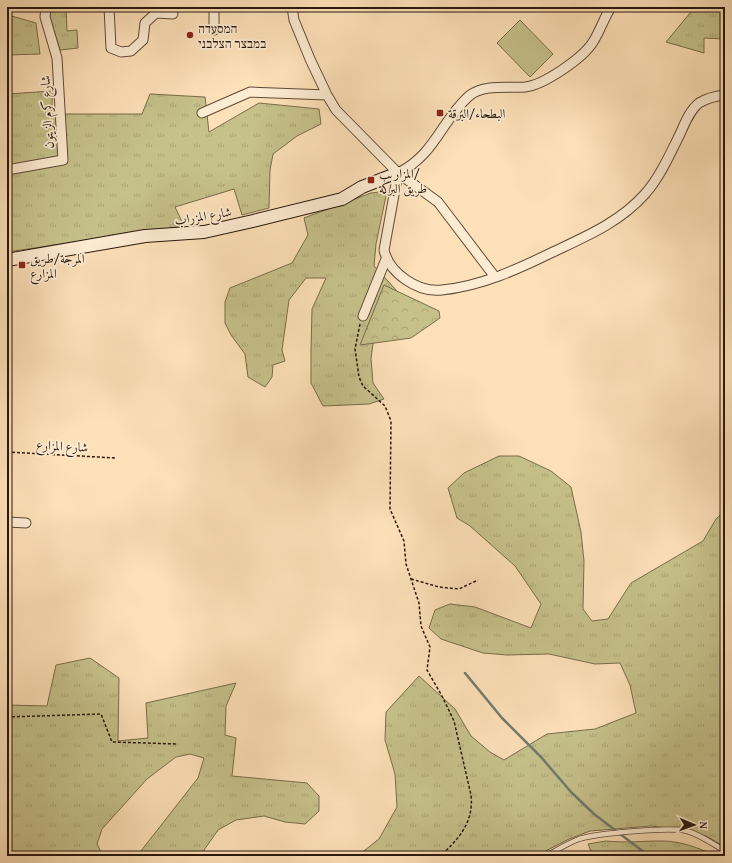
<svg xmlns="http://www.w3.org/2000/svg" width="732" height="863" font-family="'Gentium Book Plus',Amiri,'Frank Ruhl Libre',serif">
  <style>
    .grass { fill: url(#grass-tufts); stroke: #786c4c }
    .park { fill: url(#park-crowns); stroke: #786c4c }
    .pitch { fill: #c6c18b; stroke: #786c4c }
    .lines { fill: none; stroke-linecap: round; stroke-linejoin: round }
    .stream { stroke: #707b70; stroke-width: 2.5 }
    .lane-casing { stroke: #5e4a37; stroke-width: 6 }
    .street-casing { stroke: #5e4a37; stroke-width: 11 }
    .secondary-casing { stroke: #29170c; stroke-width: 14 }
    .path { stroke: #29170c; stroke-width: 1.5; stroke-dasharray: 3 2; stroke-linecap: butt }
    .lane { stroke: #feecd2; stroke-width: 4.5 }
    .street { stroke: #feecd2; stroke-width: 9 }
    .secondary { stroke: #feecd2; stroke-width: 12 }
    .poi-dot { fill: #8f2418; stroke: #feecd2; stroke-width: 1.5 }
    .labels { text-anchor: middle; dominant-baseline: central; stroke-width: 3.5; stroke-linejoin: round; paint-order: stroke }
    .poi-label { font-size: 13px; fill: #29170c; stroke: #feecd2; text-anchor: start }
    .street-label { font-size: 13px; fill: #29170c; stroke: #feecd2 }
  </style>
  <defs>
    <pattern id="grass-tufts" width="24" height="20" patternUnits="userSpaceOnUse"><rect width="24" height="20" fill="#c6c18b"/><path d="M3 7l-1-3M5 7V3M7 7l1-3M15 17l-1-3M17 17v-4M19 17l1-3" fill="none" stroke="#aaa577"/></pattern>
    <pattern id="park-crowns" width="20" height="18" patternUnits="userSpaceOnUse"><rect width="20" height="18" fill="#c6c18b"/><path d="M2 6a3 3 0 1 1 6 0M12 15a3 3 0 1 1 6 0" fill="none" stroke="#aaa577"/></pattern>
  </defs>
  <rect width="100%" height="100%" fill="#fee1b9"/>
  <filter id="stains"><feTurbulence type="fractalNoise" baseFrequency=".005" numOctaves="4"/><feColorMatrix values="0 0 0 0 .2 0 0 0 0 .09 0 0 0 0 .02 0 0 0 .5 -.17"/></filter>
  <radialGradient id="worn" r=".72"><stop offset=".6" stop-color="#630" stop-opacity="0"/><stop offset="1" stop-color="#630" stop-opacity=".3"/></radialGradient>
  <!-- grass -->
  <path class="grass" d="M7,7H9L8,15L36,23L40,54L7,55Z
    M52,7H66L67,31L77,30L78,48L60,50L49,16Z
    M695,7H725V39L704,38V53L666,42Z
    M53,91L51,114H142L150,94L205,97L209,132L259,103L319,109L321,124L297,136L273,154L270,170L269,208L242,215L234,189L175,207L184,226L7,252V94Z
    M387,191L376,244L374,266L398,292L374,336L371,359L373,383L384,399L369,404L323,406L311,383V351L312,309L326,278H306L289,300L282,350L285,361L273,365L272,377L265,387L248,377L245,354L231,335L225,323V302L230,288L292,263L308,235L304,218L371,193Z
    M499,456H519L551,471L571,487L581,532L584,561L583,609L592,621L608,619L631,583L703,541L716,519L725,511V847L706,836L678,829L651,826L590,831L569,839L536,856H364L360,854L379,839L397,807L395,774L385,740L386,712L419,676L455,709L471,736L490,752L504,760L547,734L595,729L636,713L630,685L620,663L595,664L549,654L507,655L483,653L441,639L429,628L435,610L450,604L475,607L531,628L541,604L515,566L470,526L457,518L448,488L464,473Z
    M90,658L119,678L118,741L148,738L146,703L236,683L226,706L225,735L236,738L232,776L307,783L319,796V811L305,824L285,822L264,816L236,820L218,830L204,850L206,856H137L198,778L204,758L190,754L176,757L147,779L102,829L97,844L103,856H7V705L47,706L56,665Z
    M606,841C626,843 643,841 662,841C681,841 699,848 716,856H593L588,844Z"/>
  <!-- park -->
  <path class="park" d="M384,285L439,311L440,318L411,338L360,345Z"/>
  <!-- pitch -->
  <path class="pitch" d="M520,20L553,54L530,77L497,43Z"/>
  <g class="lines">
    <!-- stream -->
    <path class="stream" d="M465,673L502,718L541,757L571,792L594,814L649,856"/>
    <defs>
      <path id="lane" d="M546,856C557,850 568,843 579,839C598,833 669,827 687,831C701,835 713,844 725,851"/>
      <path id="street" d="M109,7L111,48L121,52L131,51L143,40L145,23L156,13L173,14
        M292,7L294,20L310,59L327,95L336,110L398,173L438,202L495,277
        M611,7C604,18 600,31 593,42C583,58 544,85 525,87C508,88 483,84 469,96C441,121 435,155 398,173L384,250C389,273 418,293 442,290C482,286 518,269 553,252C587,236 620,222 645,194C660,177 670,154 680,134C685,123 690,110 699,103C707,98 716,96 725,95
        M214,30V7
        M202,113L250,92L327,95
        M7,170L63,160L57,58L45,17L46,7
        M363,316L386,259
        M7,522L26,523"/>
      <path id="secondary" d="M7,260L145,236L204,232L253,221L342,199L362,187L398,173"/>
    </defs>
    <!-- lane casing -->
    <use href="#lane" class="lane-casing"/>
    <!-- street casing -->
    <use href="#street" class="street-casing"/>
    <!-- secondary casing -->
    <use href="#secondary" class="secondary-casing"/>
    <!-- path -->
    <path class="path" d="M360,324L355,349L359,377L363,386L385,406L391,421L390,509L404,541L406,564L419,603L421,626L430,647L427,670L442,696L454,721L471,795C474,822 459,839 440,856
      M7,452L116,458
      M411,579L439,587L459,589L478,580
      M7,717L101,714L112,742L178,744"/>
    <!-- lane -->
    <use href="#lane" class="lane"/>
    <!-- street -->
    <use href="#street" class="street"/>
    <!-- secondary -->
    <use href="#secondary" class="secondary"/>
  </g>
  <!-- markers -->
  <g class="poi-dot">
    <circle cx="190" cy="35" r="4"/>
    <rect x="436" y="109" width="8" height="8" rx="2"/>
    <rect x="367" y="176" width="8" height="8" rx="2"/>
    <rect x="18" y="261" width="8" height="8" rx="2"/>
  </g>
  <g class="labels">
    <!-- poi labels -->
    <g class="poi-label">
      <text x="198" y="28">המסעדה<tspan x="198" dy="15">במבצר הצלבני</tspan></text>
      <text x="448" y="113">البطحاء/البرقة</text>
      <text x="379" y="173">المزاريب/<tspan x="379" dy="15">طريق البركة</tspan></text>
      <text x="30" y="258">المرجة/طريق<tspan x="30" dy="15">المزارع</tspan></text>
    </g>
    <!-- street labels -->
    <g class="street-label">
      <text transform="translate(47 112) rotate(-93)">شارع كرم الزيتون</text>
      <text transform="translate(203 216) rotate(-9)">شارع المزراب</text>
      <text transform="translate(62 446) rotate(3)">شارع المزارع</text>
    </g>
  </g>
  <!-- margin -->
  <rect width="732" height="863" fill="none" stroke="#fee1b9" stroke-width="24"/>
  <rect x="8" y="8" width="716" height="847" fill="none" stroke="#29170c" stroke-width="2"/>
  <rect x="12" y="12" width="708" height="839" fill="none" stroke="#29170c"/>
  <!-- north arrow -->
  <g transform="translate(694 825) rotate(92)" stroke="#feecd2" stroke-width="3" paint-order="stroke">
  <path d="M0-3L7 15L0 10L-7 15Z" fill="#29170c"/>
  <text y="-6" font-size="11" font-weight="bold" text-anchor="middle" fill="#29170c">N</text>
  </g>
  <rect width="100%" height="100%" filter="url(#stains)"/>
  <rect width="100%" height="100%" fill="url(#worn)"/>
</svg>
